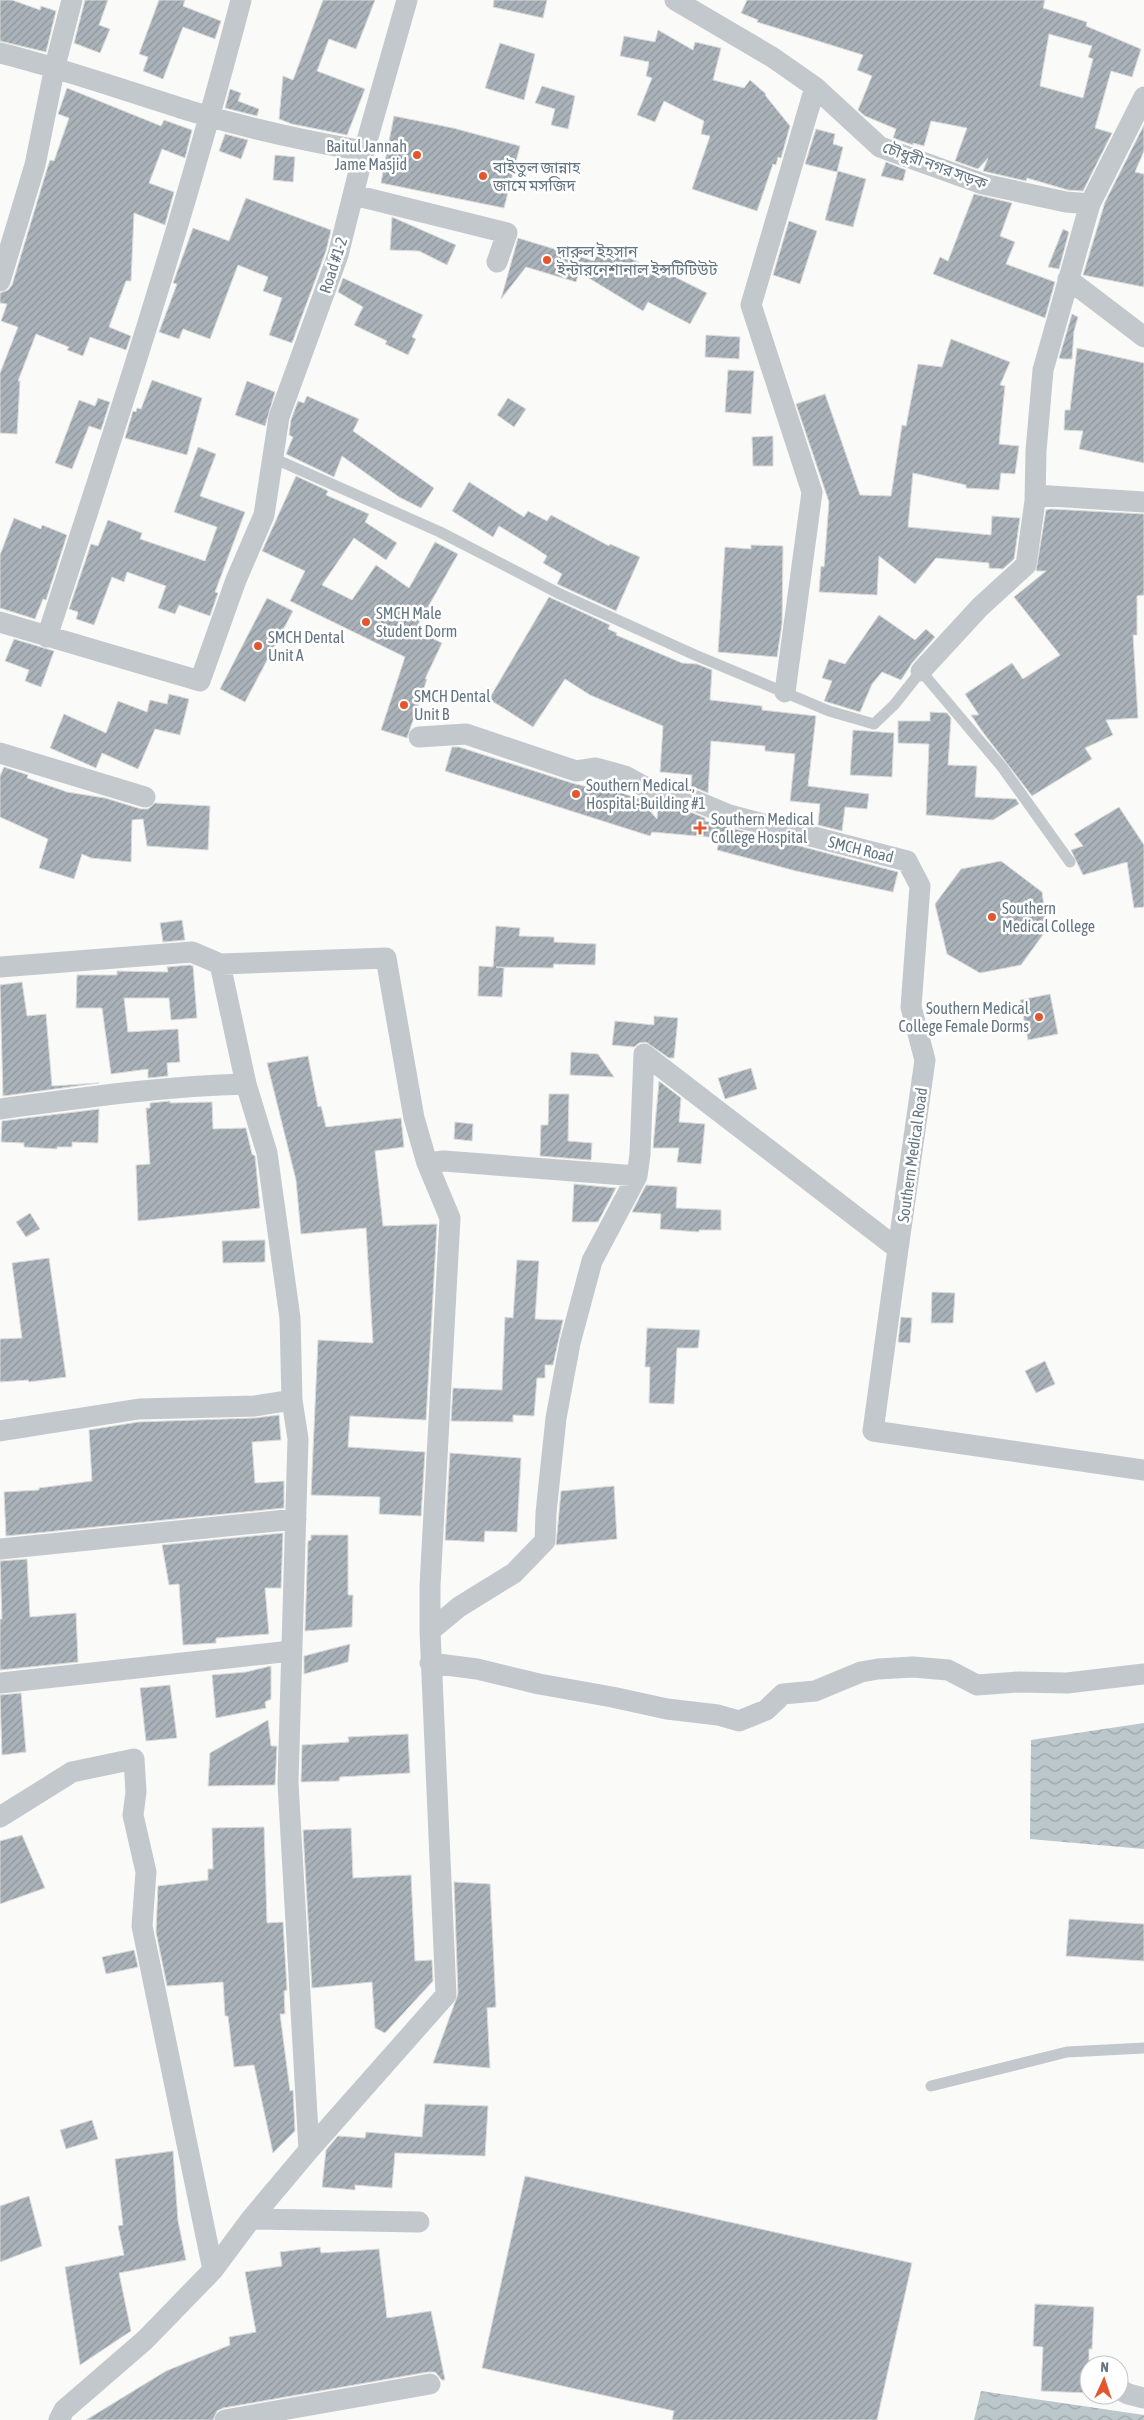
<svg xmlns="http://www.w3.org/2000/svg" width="1144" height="2420" font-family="'Asap Condensed','Noto Sans Bengali',sans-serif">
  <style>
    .water { fill: url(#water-waves) }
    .building { fill: url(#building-hatch); stroke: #dcdcda; fill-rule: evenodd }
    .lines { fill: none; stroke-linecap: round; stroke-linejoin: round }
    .service { stroke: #c3c8cc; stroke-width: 11 }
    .minor { stroke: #c3c8cc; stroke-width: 21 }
    .poi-dot { fill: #e4572e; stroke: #fff; stroke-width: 2 }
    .labels { text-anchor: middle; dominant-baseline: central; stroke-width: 5; stroke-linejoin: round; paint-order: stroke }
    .poi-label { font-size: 16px; fill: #657683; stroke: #fff; text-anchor: start }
    .street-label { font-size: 16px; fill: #657683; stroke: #fff }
  </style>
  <defs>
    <pattern id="water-waves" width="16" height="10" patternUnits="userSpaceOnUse" patternTransform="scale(1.25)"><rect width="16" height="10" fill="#bbc7cb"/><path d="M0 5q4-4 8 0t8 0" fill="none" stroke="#9ca6aa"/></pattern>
    <pattern id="building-hatch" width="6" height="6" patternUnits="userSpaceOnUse" patternTransform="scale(1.25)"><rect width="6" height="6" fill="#aab3b9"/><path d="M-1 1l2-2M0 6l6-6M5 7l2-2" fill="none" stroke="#8e969c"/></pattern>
  </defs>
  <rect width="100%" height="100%" fill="#fafaf8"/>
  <!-- water -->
  <path class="water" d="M1144,1723V1849L1030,1839L1031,1740Z
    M981,2391L1144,2415V2420H974Z"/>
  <!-- building -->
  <path class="building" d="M0,0H12L40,10L41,6L56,11L46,52L0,41Z
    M85,0H108L99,25L110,29L100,53L74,43Z
    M159,0H185L183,6L221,21L215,39L183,27L163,79L143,71L148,57L139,54Z
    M323,0H375L356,49L329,39L317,71L365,89L347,135L292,124L279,119L283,76L293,80Z
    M494,0H547L543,18L493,7Z
    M747,0H1045L1043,8L1087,22L1086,26L1141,49L1132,77L1111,71L1095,128L1112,133L1083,191L1068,190L1027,178L1026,181L983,171L988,158L978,169L955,161L967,128L931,121L924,146L913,143V145L893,138L896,129L865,116L858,110L872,76L857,70L863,55L757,22L758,20L741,13ZM1049,34L1092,46L1088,57L1093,59L1083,98L1040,86Z
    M658,30L693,50L695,42L721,48L713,80L744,88L750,80L766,94L765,95L790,126L781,158L778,157L776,165L773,164L757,211L692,189L710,136L701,134L704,121L664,101L655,122L637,115L652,78L646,76L649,62L620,56L624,36L655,42Z
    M500,43L535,54L524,100L485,88Z
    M542,86L575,96L568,129L551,125L555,109L535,103Z
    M67,88L161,126L164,120L192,130L185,158L162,149L149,183L174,192L165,225L134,213L131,281H126L109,327L131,336L126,350L90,337L83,356L67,350L69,347L36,334L18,381H20L17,434L0,433V373L18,327L1,321L7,304L0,303V293L8,290L12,285L47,169L50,160L54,161L69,118L58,114Z
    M230,89L241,93L238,101L259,109L257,116L225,108Z
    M394,116L453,128L520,146L504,208L381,183L384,166L389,167L390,163L385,161Z
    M1144,125V151L1135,172L1144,174V287L1083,275L1105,202Z
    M816,129L835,134L833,144L843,147L837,172L805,164Z
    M225,134L248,140L241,159L219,151Z
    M275,155L295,157L293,182L273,180Z
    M886,162L906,170L903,181L881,176Z
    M838,171L866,179L853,227L825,220Z
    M974,194L1012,203L1000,236L1015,242L1006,264L1055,282L1045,318L933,274L940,257L948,261Z
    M246,198L331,230L326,251L292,343L269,335L282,298L263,291L268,277L238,265L210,339L183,329L179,339L159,332L177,284L173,283L193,228L229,241Z
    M392,217L456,245L447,265L419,251L390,250Z
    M789,221L817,231L800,284L773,275Z
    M1063,229L1069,232L1059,269L1048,267Z
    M518,238L594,261L602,245L668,276L669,274L707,293L690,324L648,302L643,311L579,272L576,282L526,267L501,299Z
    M343,278L423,315L412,337L416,339L408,355L385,344L387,341L354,325L363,307L338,292Z
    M1072,314L1078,317L1074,331L1072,359H1063L1059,358Z
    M706,335L740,337L739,359L705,357Z
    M951,339L1010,362L1000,385L1005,386L999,444L1019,446L1015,474L1001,473L999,490L966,488V485L913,473L908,527L991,535L992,516L1020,518L1014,559L1003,569L989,568V563L936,558L915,584L879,556L877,595L819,592L821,566L824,567L829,502L796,404L825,394L860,495L891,496L902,425L906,426L918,364L942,367Z
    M1077,348L1144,363V463L1079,449L1083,431L1064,430L1065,410H1070Z
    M728,370L754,371L751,414L725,412Z
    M152,380L202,398L187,455L125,438L133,411L136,412L137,408L141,409Z
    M247,381L275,392L265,426L235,415Z
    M307,396L359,419L353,431L434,488L421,508L399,497L342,456L334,477L286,454L293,437L289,435L291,420L298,401L304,403Z
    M98,398L110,402L101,430L89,426L72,469L55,463L79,400L95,406Z
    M508,398L526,409L514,427L497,415Z
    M773,436V466H753L752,437Z
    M198,447L216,454L200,496L245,512L215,592L218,593L210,616L179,605L175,614L158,608L166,586L127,572L124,582L112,577L94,625L76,619L78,612L69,609L91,544L98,546L108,520L142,533L140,539L205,561L217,527L174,512Z
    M296,476L328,491L326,495L369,514L365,522L397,543L386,560L354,538L322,585L352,600L376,565L409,588L435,542L458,554L415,630L442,643L425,679H427L407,738L381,730L405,657L290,601L305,571L262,551Z
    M469,482L524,517L528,511L547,521L551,515L609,546L610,544L640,557L616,611L557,584L562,574L543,563L547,556L532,546L499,526L493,537L452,511Z
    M1051,509L1144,514V595L1137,596V635H1133L1138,718L1106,720L1113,735L1085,748L1092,759L1032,796L982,731L971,715H979L965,694L1012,663L1023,679L1060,655L1014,597L1046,571H1036L1046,510Z
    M14,518L41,529L42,525L67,535L46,600L43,599L35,619L0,608V555Z
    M751,545L783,546L782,624L777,657L718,652L725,547L751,549Z
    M549,597L610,625L608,629L617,633L616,635L682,663L697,664L712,670L710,700L762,706V710L816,716L808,786L869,794L867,809L845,807L842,831L818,825L820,804L790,801L795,754L765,751V746L711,741L708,793L691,786L692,775L660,772L663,726L590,695L565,679L533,727L489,699Z
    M267,598L293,611L245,702L220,689Z
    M879,615L915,640L926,629L935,637L912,663L901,680L882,672L872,684L860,712L824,701L832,681L822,678L829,659L845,664Z
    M14,639L54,651L41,687L25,681L29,670L5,661Z
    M169,694L189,699L180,735L155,729L138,769L102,753L96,768L50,748L64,714L106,733L118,701L147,712L150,700L167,704Z
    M930,712L947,713L951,718L948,765L977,766L975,797L1016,799L1019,804L993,820L926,815L929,744L898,743V721H930Z
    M853,730L894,733L892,777L850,775Z
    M452,747H459L572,783L592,788L599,785L639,799L657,819L658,807L683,809L705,818V821L898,872L893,892L796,871L717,850L720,838L652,832L650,836L445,771Z
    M4,767L28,775L27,778L67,792L105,798L141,809H148L155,803L210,806L208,850L147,846L143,819L132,820L131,862L91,858L82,854L74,879L39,868L48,839L0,817V776Z
    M1119,807L1144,845V907L1134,908L1127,862L1083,875L1071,850L1083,846L1074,834Z
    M1001,861L1042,892L1047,929L1021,965L980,973L947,954L935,904L961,869Z
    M182,920L185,940L163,942L160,923Z
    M496,926L520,928L519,936L554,937V942L596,944L595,965L554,964L553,968L496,967L504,968L502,997L478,996L479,966L493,967Z
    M190,965L193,966L197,1018L171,1020L169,998H124L128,1032L178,1029L180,1062L167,1063L168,1076L148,1078V1069L111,1074L102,1008H76L77,975H117V971L168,972L167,967Z
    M22,982L27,1016L46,1014L52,1086L99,1083L3,1096L0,985Z
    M1050,994L1058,1034L1028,1040L1020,1000Z
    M654,1016L678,1018L674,1058H669L646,1042L639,1043L634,1047L612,1045L615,1021L654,1025Z
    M571,1052L598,1054L614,1077L570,1075Z
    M308,1056L318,1107L321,1106L326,1127L401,1118L404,1147L375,1151L383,1226L437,1224L426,1420L350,1416L348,1447L425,1452L421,1516L379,1514L380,1497L311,1495L318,1340L373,1343L366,1228L301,1234L296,1180L267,1063Z
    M751,1068L757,1089L725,1099L718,1078Z
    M659,1081L681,1098L679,1122L705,1124L701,1164L677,1162L679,1148H653Z
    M549,1094H569L568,1141L592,1143L591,1160L540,1156L541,1125H548Z
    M170,1101V1103L212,1102L213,1129L246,1128L252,1154L255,1156L260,1208L138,1221L136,1165L150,1164L146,1108H150V1103Z
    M99,1109L98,1143L72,1142V1147H57V1149L24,1147V1143L1,1142L2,1121Z
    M455,1122L473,1124L472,1141L454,1139Z
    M574,1184L616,1188L598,1222H572Z
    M646,1185L677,1187L676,1208L721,1210V1230H699V1232L660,1229L661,1214L632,1212Z
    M30,1213L40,1229L26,1237L16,1222Z
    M265,1240V1262L223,1263L222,1241Z
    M49,1258L66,1377L29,1382L28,1380L0,1382V1339L22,1338L12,1263Z
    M517,1260L539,1261L535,1319L563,1320L553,1365H545V1378H537L534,1416L513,1415V1422L451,1421L453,1388L502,1390L505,1317L513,1318Z
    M932,1292L955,1293L953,1323H931Z
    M901,1317L912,1318L910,1343L898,1342Z
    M647,1328L700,1330L698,1348H677L674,1404L649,1403L650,1367H645Z
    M1045,1361L1055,1384L1036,1393L1025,1371Z
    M279,1415L281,1440L252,1442L255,1483L284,1481V1508L6,1536L4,1492L39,1490V1488L92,1481L89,1430L138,1422L255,1418Z
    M450,1453L521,1458L517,1532L485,1531L484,1542L445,1540Z
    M614,1486L617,1539L556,1545L561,1491Z
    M283,1533L281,1588H265L269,1634L216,1638V1643L183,1645L179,1584L169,1585L162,1545Z
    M311,1535H348V1595H353L352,1627L305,1631L308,1541L311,1540Z
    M27,1559L30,1617L76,1613L78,1662L0,1670V1619H2L0,1561Z
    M350,1644L348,1662L304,1674V1656Z
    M271,1666V1699L265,1702L266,1708L216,1718L212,1675L246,1672Z
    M170,1685L177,1738L146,1741L140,1688Z
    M21,1693L26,1752L2,1755L0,1695Z
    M268,1720L271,1746H277L275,1785L208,1786L210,1753Z
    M408,1734L410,1773L340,1777L339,1781L301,1782L302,1745L349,1742L348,1737Z
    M264,1827L267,1923L283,1922L287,1990L284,1991L285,2014H280L290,2091L293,2090L295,2131L273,2153L254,2065L234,2067L228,2016H225L223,1982L167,1986L156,1932L158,1886L208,1880V1869H213L212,1828Z
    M351,1828L353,1878L411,1875L415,1961L432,1960L433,1981L385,2033L375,2028L372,1982L312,1988L303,1830Z
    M22,1835L45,1888L0,1904V1841Z
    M454,1882L490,1884L496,2007L487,2008L490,2068L433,2063L458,1994Z
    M1069,1919L1144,1924V1961L1066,1956Z
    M134,1950L138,1967L106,1974L102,1957Z
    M425,2104L488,2106L485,2156L395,2153L392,2188L355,2185V2190L322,2187L326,2150L338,2136L365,2138L366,2132L422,2137Z
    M92,2120L98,2139L66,2149L60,2130Z
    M173,2151L178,2221L186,2260L119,2273L131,2331L80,2365L65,2267L124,2255L118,2226L123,2225L115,2159Z
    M525,2176L912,2263L877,2420H672L674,2411L482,2368Z
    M29,2196L42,2246L0,2262V2206Z
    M320,2247L321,2253L379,2249L387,2318L431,2311L445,2380H442L435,2372H428L223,2408L217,2411L213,2420H86L166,2371L230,2345L229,2337L256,2332L245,2272L282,2266L280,2252Z
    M1035,2304L1094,2307L1092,2349H1089V2393L1041,2391L1043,2347L1033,2346Z"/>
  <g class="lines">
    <!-- service -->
    <path class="service" d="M273,458L440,532L560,594L695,655L829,711L874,724L894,705L921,671L1002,767L1070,862
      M931,2086L1067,2052L1144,2048"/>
    <!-- minor -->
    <path class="minor" d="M675,0L772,57L815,87L880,147L983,184L1066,202L1090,204
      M0,53C64,69 126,91 190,111C247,128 305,141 364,151
      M354,195L507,233L497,262
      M1068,279L1144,337
      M0,281L35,165L55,66L72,0
      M1035,495L1144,502
      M0,622L200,681L236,580L264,515L279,417L338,255L364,151L407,0
      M47,637C116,426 185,215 241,0
      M921,671L980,607L1026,565L1035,501L1036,451L1043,370L1090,204L1144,97
      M785,692L812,492L751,305L815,87
      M419,737L466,734L576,771L596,768L625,776L658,794L686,797L729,815L907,861L920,886L911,1007L925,1060L898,1249
      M0,753L145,797
      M0,967L192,952L220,964L246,1084L267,1153L290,1318L292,1400L298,1439L288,1783L309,2150
      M0,1109C82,1098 163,1086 246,1084
      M427,1163L444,1161L637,1176
      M0,1431L139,1409L255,1406L292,1400
      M0,1549L296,1519
      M430,1631L459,1607L514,1573L545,1541L546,1513L556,1418L570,1343L592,1261L637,1176L640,1154L644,1054L898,1249L873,1431L1144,1470
      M430,1663L477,1669L539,1684L612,1697L667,1709L718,1715L739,1721L766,1710L783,1694L815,1691L861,1672L878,1669L913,1667L948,1670L977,1685L1019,1682L1067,1683L1144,1674
      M0,1683L291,1651
      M0,1817L72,1772L134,1759L136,1792L133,1815L146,1872L142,1926L213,2270
      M251,2219L419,2222
      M1119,2389L1128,2394L1144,2398
      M59,2420L64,2410L145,2340L213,2270L251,2219L309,2150L446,1995L430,1631V1586L450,1218L427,1163L414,1118L386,958L220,964
      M225,2420L430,2384"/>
  </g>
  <!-- markers -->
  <g class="poi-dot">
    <circle cx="417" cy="155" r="5"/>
    <circle cx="483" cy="176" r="5"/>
    <circle cx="547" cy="260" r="5"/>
    <circle cx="366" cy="622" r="5"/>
    <circle cx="258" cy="646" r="5"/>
    <circle cx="404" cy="705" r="5"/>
    <circle cx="576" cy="794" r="5"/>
    <path d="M697.5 820.5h5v5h5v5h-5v5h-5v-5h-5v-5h5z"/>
    <circle cx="992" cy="917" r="5"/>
    <circle cx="1039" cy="1017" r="5"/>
  </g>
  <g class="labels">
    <!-- poi labels -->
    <g class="poi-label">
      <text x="407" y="146" text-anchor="end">Baitul Jannah<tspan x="407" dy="18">Jame Masjid</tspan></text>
      <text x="493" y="167">বাইতুল জান্নাহ<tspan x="493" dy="18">জামে মসজিদ</tspan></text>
      <text x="557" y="251">দারুল ইহসান<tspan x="557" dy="18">ইন্টারনেশানাল ইন্সটিটিউট</tspan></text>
      <text x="376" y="613">SMCH Male<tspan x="376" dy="18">Student Dorm</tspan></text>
      <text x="268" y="637">SMCH Dental<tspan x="268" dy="18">Unit A</tspan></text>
      <text x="414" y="696">SMCH Dental<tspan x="414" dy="18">Unit B</tspan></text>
      <text x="586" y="785">Southern Medical.,<tspan x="586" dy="18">Hospital-Building #1</tspan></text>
      <text x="711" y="819">Southern Medical<tspan x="711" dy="18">College Hospital</tspan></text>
      <text x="1002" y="908">Southern<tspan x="1002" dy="18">Medical College</tspan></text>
      <text x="1029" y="1008" text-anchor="end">Southern Medical<tspan x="1029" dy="18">College Female Dorms</tspan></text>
    </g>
    <!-- street labels -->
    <g class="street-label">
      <text transform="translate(935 165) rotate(20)">চৌধুরী নগর সড়ক</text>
      <text transform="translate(333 265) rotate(-72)">Road #1-2</text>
      <text transform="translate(861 849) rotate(14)">SMCH Road</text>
      <text transform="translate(912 1155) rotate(-82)">Southern Medical Road</text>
    </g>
  </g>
  <!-- north arrow -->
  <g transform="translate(1104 2380) rotate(3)"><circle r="24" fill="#ffffff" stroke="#c1c8cd"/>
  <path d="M0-4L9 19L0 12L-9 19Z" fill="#e4572e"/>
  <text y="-8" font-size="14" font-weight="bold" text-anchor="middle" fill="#657683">N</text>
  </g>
</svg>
